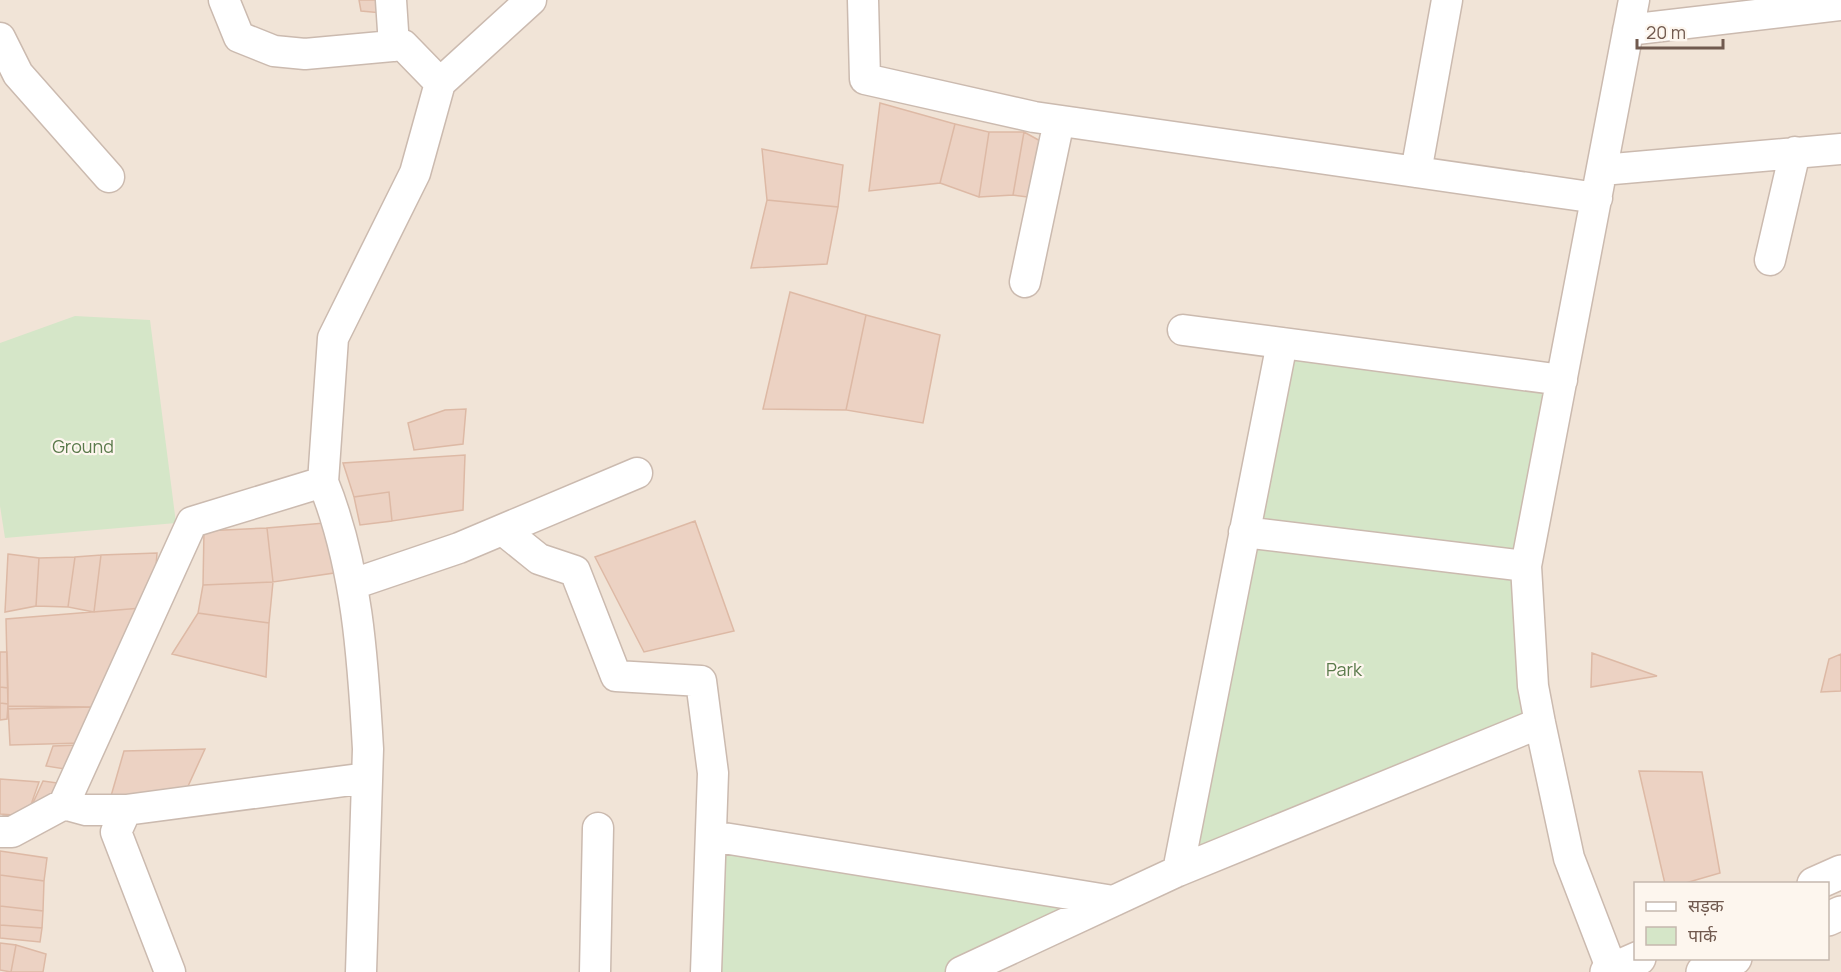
<svg xmlns="http://www.w3.org/2000/svg" width="1841" height="972" font-family="Manrope,'Noto Sans Devanagari',sans-serif">
  <style>
    .residential { fill: #f1e4d7; fill-rule: evenodd }
    .green { fill: #d5e6c8 }
    .building { fill: #ecd2c3; stroke: #ddb9a5; stroke-width: 1.5 }
    .lines { fill: none; stroke-linecap: round; stroke-linejoin: round }
    .street-casing { stroke: #cbbaaf; stroke-width: 33 }
    .secondary-casing { stroke: #cfbcb0; stroke-width: 36 }
    .street { stroke: #fff; stroke-width: 30 }
    .secondary { stroke: #fff; stroke-width: 33 }
    .labels { text-anchor: middle; dominant-baseline: central; stroke-width: 4.5; stroke-linejoin: round; paint-order: stroke }
    .park-label { font-size: 18px; fill: #5a7a4b; stroke: #fdf6ee }
  </style>
  <rect width="100%" height="100%" fill="#faf2e8"/>
  <!-- residential -->
  <path class="residential" d="M0,0H1841V972H0ZM1636,884H1828V958H1636Z"/>
  <!-- green -->
  <path class="green" d="M75,316L150,320L176,523L5,538L0,506V343Z
    M1282,343L1562,380L1526,566L1540,723L1178,871Z
    M711,836L1092,911L961,972H710Z"/>
  <!-- building -->
  <path class="building" d="M359,0H379L382,13L361,11Z
    M880,103L955,124L940,183L869,191Z
    M955,124L989,132L979,197L940,183Z
    M989,132H1024L1013,195L979,197Z
    M1024,132L1053,148L1043,199L1013,195Z
    M762,149L843,165L838,207L767,200Z
    M767,200L838,207L827,264L751,268Z
    M790,292L866,315L846,410L763,409Z
    M866,315L940,335L923,423L846,410Z
    M466,409L463,444L414,450L408,423L445,410Z
    M465,455L463,510L392,521L389,492L354,497L343,463Z
    M389,492L392,521L360,525L354,497Z
    M695,521L734,631L644,652L595,557Z
    M336,522L334,573L273,582L267,528Z
    M267,528L273,582L203,585L204,531Z
    M157,553L153,607L94,612L101,555Z
    M8,554L39,558L36,606L5,612Z
    M101,555L94,612L68,607L75,557Z
    M75,557L68,607L36,606L39,558Z
    M273,582L269,623L198,613L203,585Z
    M153,607L94,707L8,709L6,619Z
    M198,613L269,623L266,677L172,654Z
    M0,652H7L8,688L0,687Z
    M1592,653L1657,676L1591,687Z
    M1841,654V691L1821,692L1829,659Z
    M0,687L8,688V704L0,703Z
    M0,703L8,704L7,719L0,720Z
    M8,706L94,707L81,743L10,745Z
    M80,745L71,770L46,766L53,746Z
    M205,749L184,795L109,803L124,751Z
    M1639,771L1702,772L1720,873L1682,884H1665Z
    M0,779L39,782L27,816L0,814Z
    M43,781L72,785L64,804L12,832L0,829L3,816H27Z
    M0,851L47,858L44,881L0,875Z
    M0,875L44,881L43,911L0,906Z
    M0,906L43,911L42,928L0,925Z
    M0,925L42,928L40,942L0,938Z
    M0,943L16,945L11,972L0,970Z
    M16,945L46,954L43,972H11Z"/>
  <g class="lines">
    <defs>
      <path id="street" d="M224,0L239,37L274,51L305,54L403,45L440,83
        M391,0L394,46
        M863,0L865,79L1034,117L1597,198
        M1628,30L1841,5
        M0,38L18,74L109,177
        M1602,170L1841,149
        M1416,172L1447,0
        M1770,260L1795,152
        M1025,282L1059,121
        M1183,330L1562,380
        M323,482C357,566 363,659 368,749L361,972
        M503,530L539,559L575,571L616,676L701,681L713,773L706,972
        M1244,532L1526,566
        M353,584L459,548L637,473
        M64,804L86,810H126
        M0,832H12L64,804L192,522L323,482L333,338L415,173L440,83L531,0
        M711,836L1113,901
        M1178,871L1282,343
        M1612,970L1569,858L1540,723L1533,686L1526,566L1634,0
        M170,972L116,832L126,810L367,778
        M595,972L598,828
        M961,972L1178,871L1540,723"/>
      <path id="secondary" d="M1814,884L1841,872
        M1828,919L1841,913
        M1607,972L1639,958
        M1703,972L1735,958"/>
    </defs>
    <!-- street casing -->
    <use href="#street" class="street-casing"/>
    <!-- secondary casing -->
    <use href="#secondary" class="secondary-casing"/>
    <!-- street -->
    <use href="#street" class="street"/>
    <!-- secondary -->
    <use href="#secondary" class="secondary"/>
  </g>
  <g class="labels">
    <!-- park labels -->
    <g class="park-label">
      <text x="83" y="446">Ground</text>
      <text x="1344" y="669">Park</text>
    </g>
  </g>
  <!-- legend -->
  <rect x="1634" y="882" width="195" height="78" fill="#fdf6ee" stroke="#c5b8ae" stroke-width="1.5"/>
  <rect x="1646" y="902" width="30" height="9" fill="#ffffff" stroke="#c5b8ae" stroke-width="1.5"/>
  <text x="1688" y="912" font-size="18" fill="#715a4f">सड़क</text>
  <rect x="1646" y="927" width="30" height="18" fill="#d5e6c8" stroke="#c5b8ae" stroke-width="1.5"/>
  <text x="1688" y="942" font-size="18" fill="#715a4f">पार्क</text>
  <!-- scale -->
  <path d="M1637 39v9h86v-9" fill="none" stroke="#715a4f" stroke-width="3"/>
  <text x="1646" y="39" font-size="18" fill="#715a4f" stroke="#fdf6ee" stroke-width="4.5" paint-order="stroke">20 m</text>
</svg>
